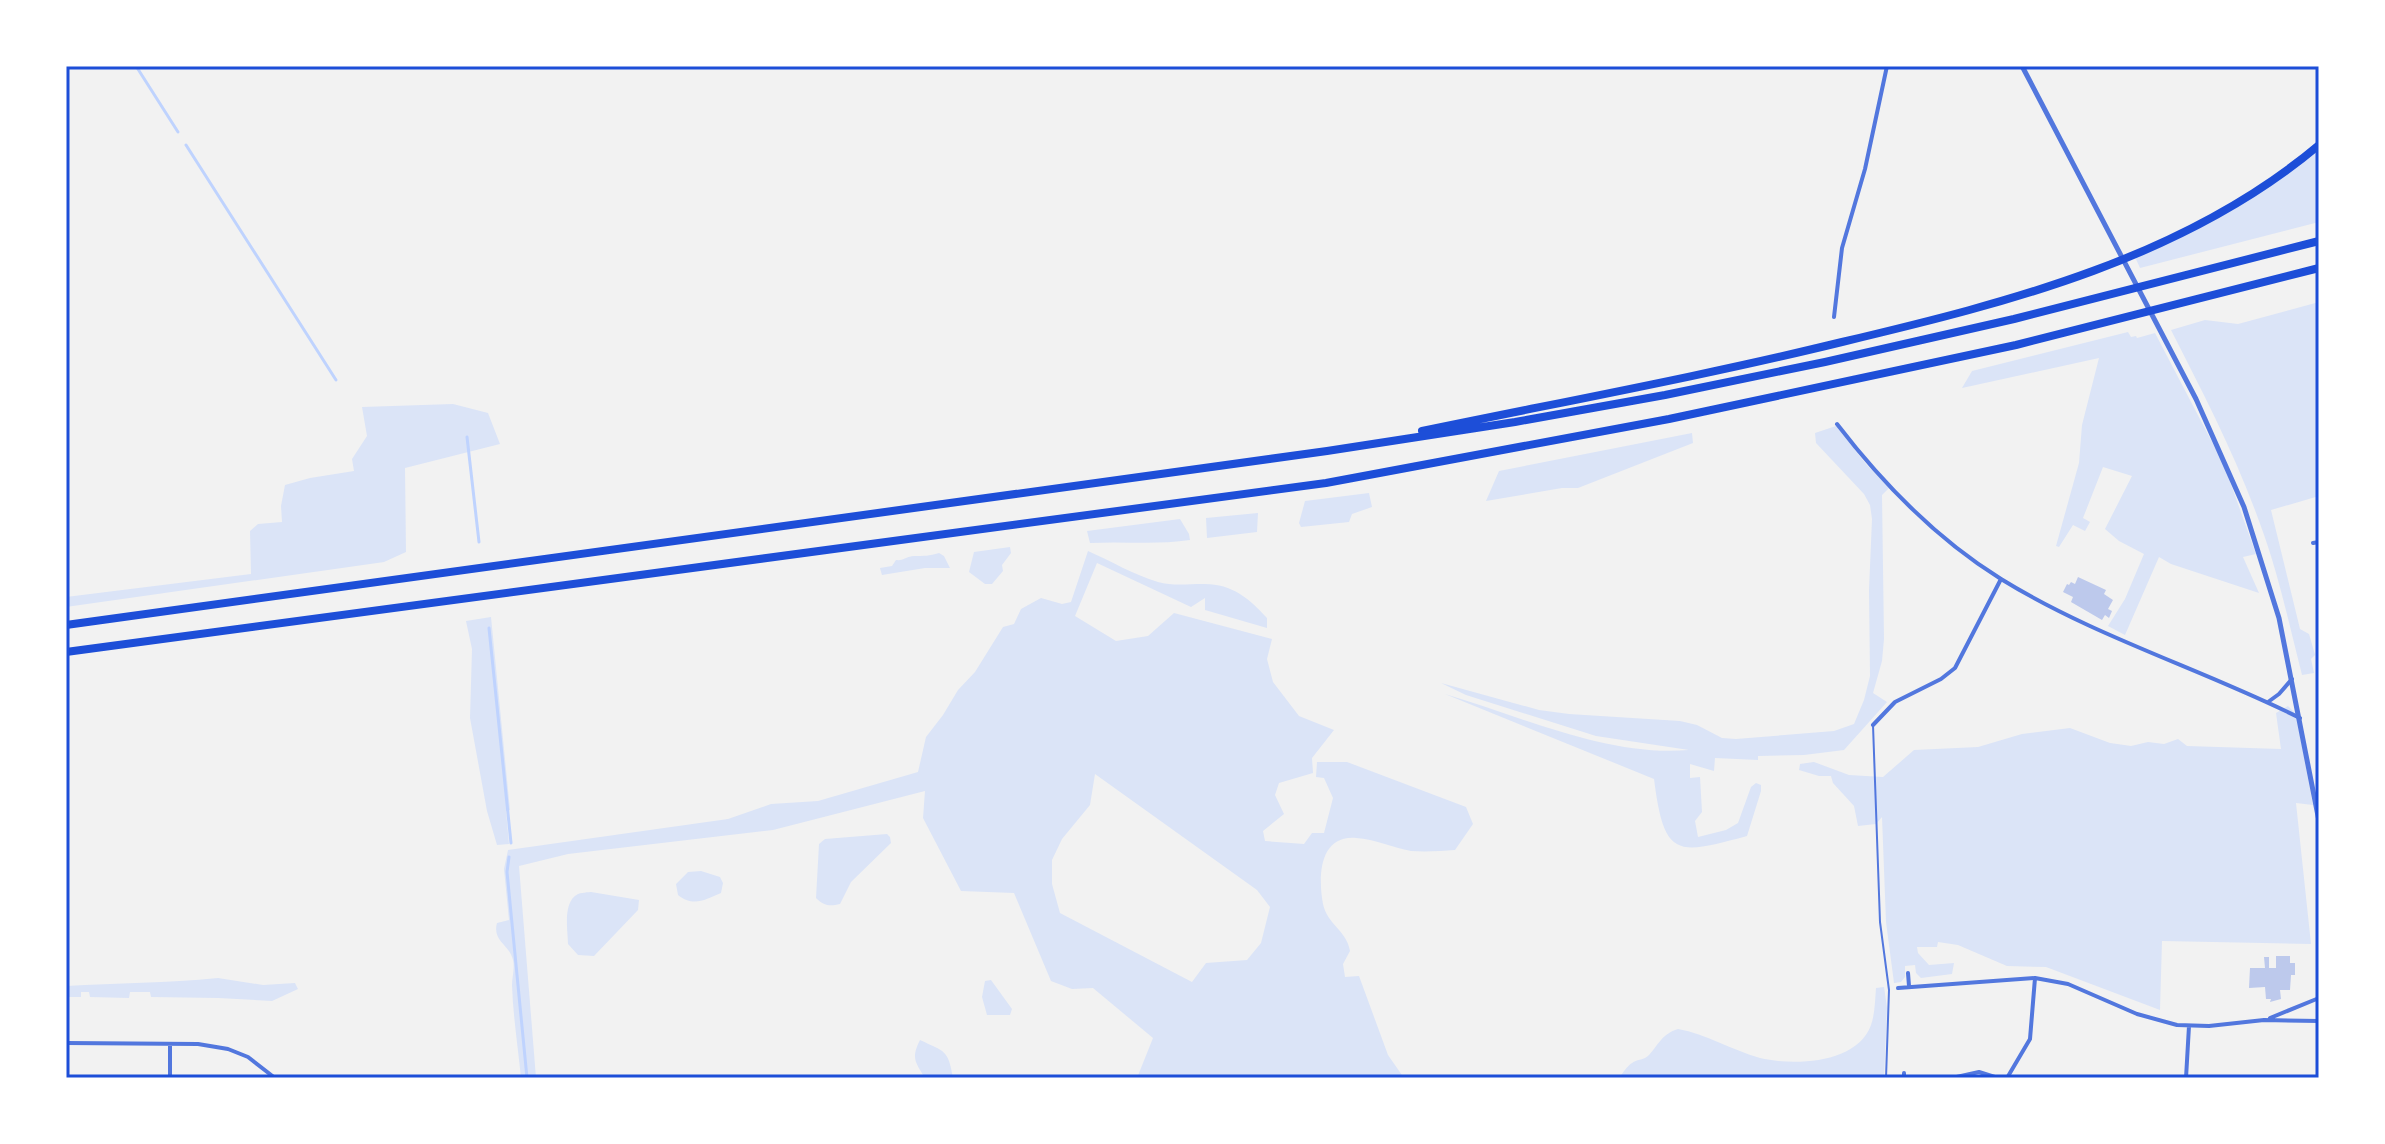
<svg xmlns="http://www.w3.org/2000/svg" width="2385" height="1144" font-family="Poppins,sans-serif">
  <style>
    .green { fill: #dbe4f7; fill-rule: evenodd }
    .lines { fill: none; stroke-linecap: round; stroke-linejoin: round }
    .stream { stroke: #bfd3fe; stroke-width: 3 }
    .building { fill: #bdc9ec }
    .service { stroke: #5277de; stroke-width: 2 }
    .minor { stroke: #5277de; stroke-width: 4 }
    .tertiary { stroke: #5277de; stroke-width: 5 }
    .motorway { stroke: #1d4ed8; stroke-width: 8 }
    .neatline { fill: none; stroke: #1d4ed8; stroke-width: 3 }
  </style>
  <rect width="100%" height="100%" fill="#f2f2f2"/>
  <!-- green -->
  <path class="green" d="M2319,148V222L2140,268L2135,257L2177,238Z
    M2319,302V443L2317,444L2319,445V496L2271,510L2300,629L2309,634L2315,655L2311,659L2314,673L2302,675C2289,624 2278,571 2259,521C2235,454 2203,393 2171,330L2205,320L2238,324Z
    M2128,332L2131,337L2136,336L2137,338L2155,333L2224,465L2256,554L2243,557L2259,593L2171,564L2159,557L2125,635L2108,626L2125,599L2144,554L2119,541L2105,529L2132,476L2103,467L2083,518L2090,522L2085,531L2073,525L2059,547L2056,546L2079,463L2082,425L2099,358L1962,388L1972,371Z
    M453,404L488,413L500,444L405,468L406,552L384,562L66,607V597L251,574L250,531L258,524L282,522L281,506L285,485L310,478L354,471L352,459L367,436L362,407Z
    M1836,426L1866,464L1889,488L1882,495L1884,639L1882,661L1873,693L1887,702L1844,750L1804,755L1758,756V760L1715,758L1714,771L1690,764V778L1700,777L1702,812L1695,821L1698,837L1726,830L1738,823L1751,787L1756,783L1761,785V791L1747,836C1677,855 1664,859 1654,779L1445,694C1523,717 1608,757 1689,750L1596,736L1466,695L1441,683L1539,710L1569,714L1680,721L1697,725L1722,738L1736,739L1834,731L1854,724L1864,700L1870,676L1869,590L1872,519L1870,505L1864,494L1816,443L1815,433Z
    M1692,433L1693,443L1578,488H1562L1486,501L1499,471Z
    M1369,493L1372,507L1352,514L1349,522L1301,527L1299,523L1305,501Z
    M1258,513L1257,532L1207,538L1206,518Z
    M1180,519L1189,534L1190,540C1157,545 1123,541 1090,543L1087,531Z
    M1010,547L1011,553L1002,565L1003,571L992,584H985L969,572L974,552Z
    M1088,551C1111,561 1134,575 1158,582C1172,586 1188,584 1202,584C1231,583 1249,598 1267,618V628L1205,610V598L1191,607L1097,563L1075,616L1116,641L1148,636L1174,613L1272,639L1267,659L1273,682L1299,716L1334,730L1312,758L1313,773L1279,783L1275,795L1284,814L1263,831L1265,841L1304,844L1312,833H1324L1333,798L1324,778L1316,777L1317,762H1347L1466,807L1473,824L1455,850C1441,851 1426,852 1411,851C1393,848 1375,839 1356,838C1319,835 1318,877 1323,904C1327,924 1347,931 1350,951L1343,964L1345,977L1359,976L1388,1055L1404,1078H1137L1153,1038L1093,988L1072,989L1051,981L1014,893L961,891L923,818L925,791L773,830L568,854L519,866L536,1078H521C518,1047 513,1016 512,985C512,977 515,968 513,960C510,945 492,941 497,923L509,920L504,869L508,850L728,819L771,804L818,801L918,772L926,737L943,715L958,690L975,672L1003,627L1014,624L1021,609L1041,598L1062,604L1071,602ZM1095,774L1257,890L1270,907L1261,943L1247,960L1206,963L1192,982L1060,913L1052,884V860L1062,839L1090,805Z
    M939,553L944,556L950,568H925L882,575L880,568L892,566L896,560C904,561 907,556 914,556C924,556 929,556 939,553Z
    M491,617L510,810L506,811L509,844L497,845L487,811L470,718L472,649L466,621Z
    M2288,706L2296,714L2313,805L2296,803L2311,944L2162,941L2160,1010L2046,967L2007,966L1958,945L1938,942L1937,947H1917L1918,953L1929,965L1954,963L1952,974L1921,978L1916,973L1915,965L1905,966V977L1901,982L1894,983L1886,922L1882,817L1876,824L1858,826L1854,806L1833,783L1831,776H1819L1799,770L1800,764L1814,762L1849,775L1883,777L1914,750L1978,747L2022,734L2070,728L2110,743L2131,746L2148,742L2164,744L2178,739L2187,746L2281,749L2276,713Z
    M887,834L890,837L891,843L851,882L840,904C829,907 823,905 816,898L819,844L825,839Z
    M701,871L720,877L723,883L721,893C705,900 693,907 678,895L676,884L688,872Z
    M591,892L639,900L638,910L594,956L578,955L568,944C568,931 562,902 578,894C579,893 590,892 591,892Z
    M218,978L263,985L295,983L298,989L272,1001L218,998L151,997L150,992H130L129,998L90,997L89,992H81V997H66V986C117,983 167,983 218,978Z
    M991,980L1012,1009L1010,1015H987L982,997L985,981Z
    M1884,987L1887,1008L1884,1078H1619C1623,1073 1627,1066 1632,1063C1637,1059 1645,1060 1649,1055C1659,1044 1662,1034 1678,1029C1706,1034 1732,1050 1760,1058C1794,1066 1857,1064 1871,1025C1875,1014 1875,1000 1876,988Z
    M920,1040C945,1052 948,1049 953,1078H925C915,1062 911,1058 920,1040Z"/>
  <g class="lines">
    <!-- stream -->
    <path class="stream" d="M136,66L178,132
      M186,145L336,380
      M467,437L479,542
      M489,628L511,843
      M509,857L507,872L527,1078"/>
  </g>
  <!-- building -->
  <path class="building" d="M2078,577L2106,590L2104,594L2113,600L2108,609L2112,611L2109,618L2105,615L2102,620L2071,602L2073,597L2063,592L2067,584L2069,585L2071,582L2075,584Z
    M2276,956H2290V963H2295V975H2291L2290,990H2280L2281,999L2270,1002L2271,999H2266L2265,987L2249,988L2250,968H2265L2264,957H2269V968H2276Z"/>
  <g class="lines">
    <!-- service -->
    <path class="service" d="M1873,725L1880,922L1889,990L1886,1078"/>
    <!-- minor -->
    <path class="minor" d="M1834,317L1842,248L1865,169L1887,66
      M1837,424C1883,484 1935,538 2001,579C2095,637 2202,669 2300,718
      M2313,543L2319,542
      M2319,620V619
      M2268,702L2279,694L2292,679
      M1873,725L1895,702L1941,679L1955,668L2001,579
      M1908,973L1909,986
      M1898,988L2035,978L2068,984L2137,1014L2177,1025L2209,1026L2264,1020L2319,1021
      M2270,1018L2319,998
      M66,1043L198,1044L228,1049L248,1057L275,1078
      M170,1044V1078
      M1904,1073V1078
      M1952,1078L1979,1072L1998,1078
      M2007,1078L2030,1039L2035,978
      M2186,1078L2189,1026"/>
    <!-- tertiary -->
    <path class="tertiary" d="M2022,66L2196,399L2244,507L2279,618L2319,821"/>
    <!-- motorway -->
    <path class="motorway" d="M1422,431C1562,402 1703,376 1842,342C2010,302 2185,258 2319,145
      M66,625L1327,451L1515,422L1665,395L1825,362L2014,319L2319,241
      M66,652L1326,483L1669,419L2016,345L2319,268"/>
  </g>
  <!-- border -->
  <rect width="2385" height="1144" fill="none" stroke="#ffffff" stroke-width="136"/>
  <rect x="68" y="68" width="2249" height="1008" class="neatline"/>
</svg>
